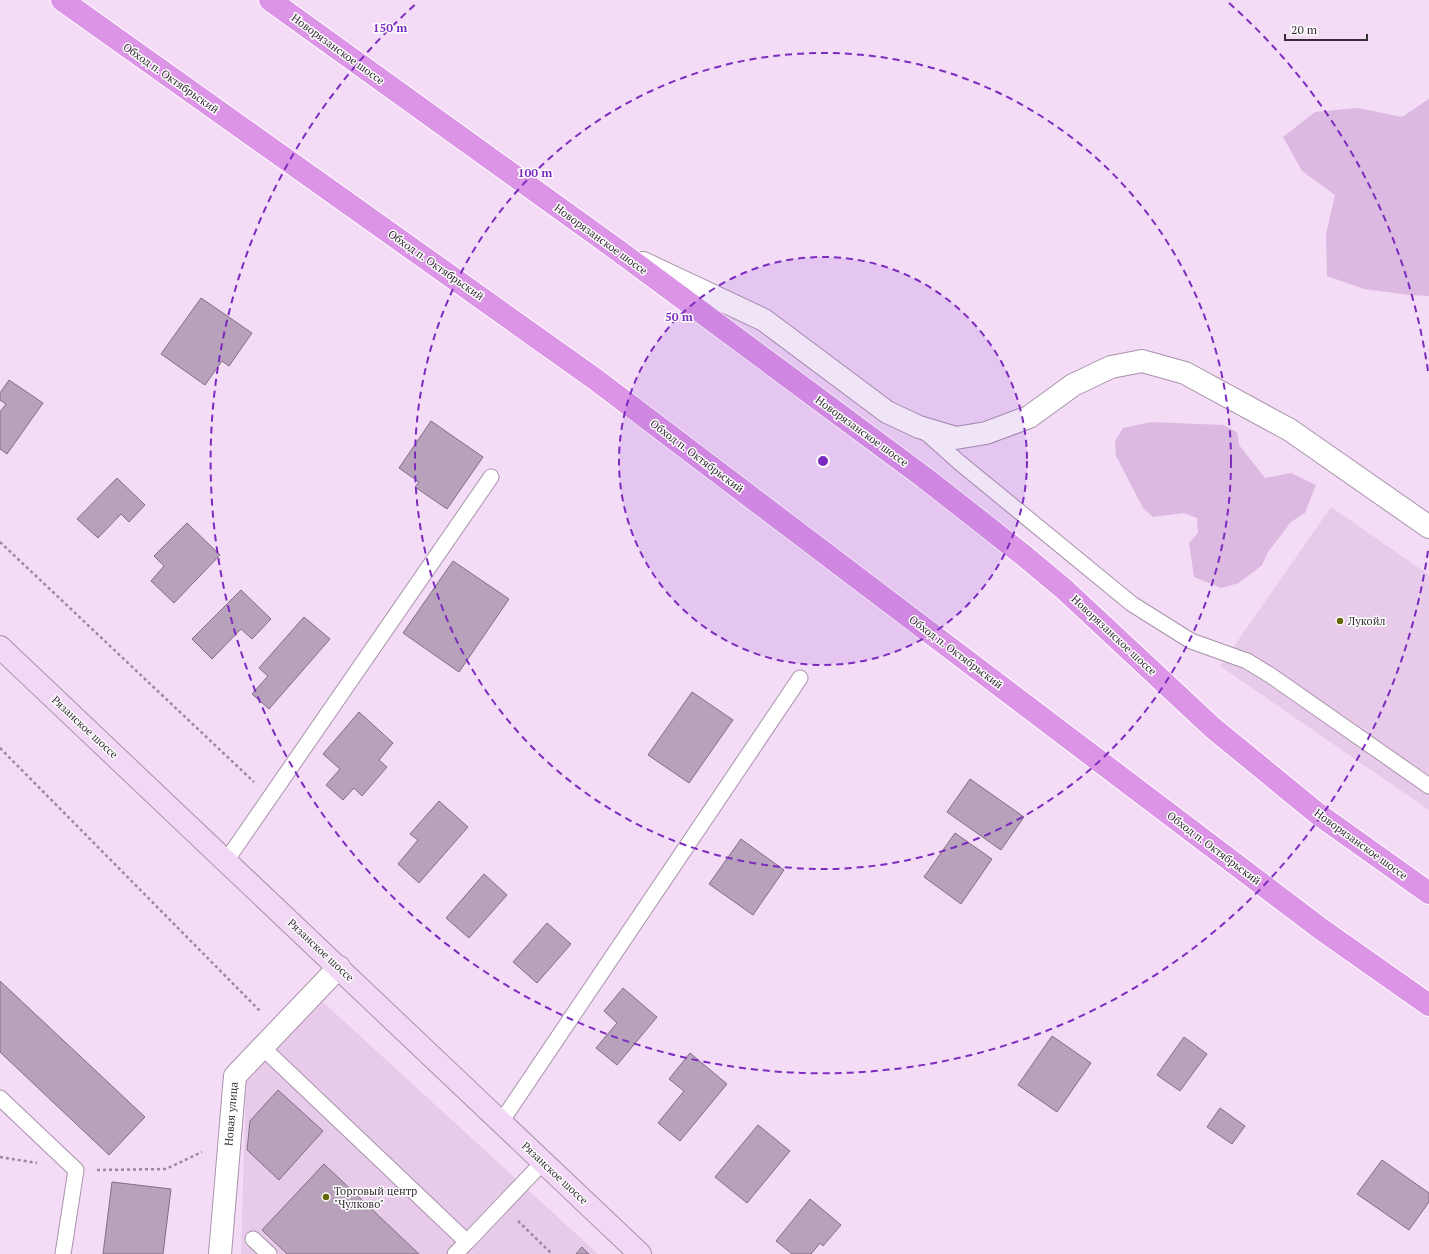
<svg xmlns="http://www.w3.org/2000/svg" width="1429" height="1254" font-family="'PT Serif',serif">
  <style>
    .built { fill: #e8cbeb }
    .green { fill: #dcb9e0 }
    .building { fill: #b8a1bb; stroke: #836d85 }
    .lines { fill: none; stroke-linecap: round; stroke-linejoin: round }
    .service-casing { stroke: #a892ab; stroke-width: 17 }
    .minor-casing { stroke: #a892ab; stroke-width: 24 }
    .secondary-casing { stroke: #a892ab; stroke-width: 24 }
    .trunk-casing { stroke: #fff; stroke-width: 24 }
    .path { stroke: #9a899c; stroke-width: 2.5; stroke-dasharray: 3 3; stroke-linecap: butt }
    .service { stroke: #fff; stroke-width: 15 }
    .minor { stroke: #fff; stroke-width: 22 }
    .secondary { stroke: #f2d7f6; stroke-width: 22 }
    .trunk { stroke: #dc94e7; stroke-width: 22 }
    .ring { fill: none; stroke: #7b2cbf; stroke-width: 2; stroke-dasharray: 7 5 }
    .poi-dot { fill: #646807; stroke: #fff; stroke-width: 1.5 }
    .labels { text-anchor: middle; dominant-baseline: central; stroke-width: 3; stroke-linejoin: round; paint-order: stroke }
    .street-label { font-size: 11px; fill: #362d37; stroke: #fff }
    .poi-label { font-size: 11px; fill: #362d37; stroke: #fff; text-anchor: start }
    .centre { fill: #7b2cbf; stroke: #fff; stroke-width: 2 }
    .ring-label { font-size: 12px; text-anchor: middle; font-weight: bold; fill: #7b2cbf; stroke: #fff; stroke-width: 3; stroke-linejoin: round; paint-order: stroke }
  </style>
  <rect width="100%" height="100%" fill="#f4dcf7"/>
  <!-- built -->
  <path class="built" d="M1331,507L1429,575V810L1220,666Z
    M323,1002L598,1254H241L246,1080L269,1054Z"/>
  <!-- green -->
  <path class="green" d="M1429,99V296L1410,295L1364,289L1327,276L1326,234L1335,195L1302,171L1283,137L1315,112L1358,108L1402,117Z
    M1151,422L1223,425L1237,432L1239,445L1265,478L1291,473L1316,485L1305,513L1291,522L1268,552L1262,565L1239,583L1221,588L1194,577L1189,543L1198,533L1197,518L1184,513L1153,517L1143,508L1116,456L1115,441L1123,428Z"/>
  <!-- building -->
  <path class="building" d="M201,298L252,333L229,366L222,361L205,385L161,354Z
    M9,380L43,403L7,454L0,449V412L6,404L0,400V393Z
    M431,421L483,457L447,509L415,487L419,482L399,468Z
    M117,478L145,505L129,522L121,514L98,538L77,519Z
    M187,523L220,555L174,603L151,581L164,566L154,556Z
    M453,561L509,599L459,672L403,633Z
    M241,590L271,619L252,639L241,629L212,659L192,639Z
    M304,617L330,639L269,709L252,694L268,676L259,668Z
    M692,692L733,720L689,783L648,755Z
    M359,712L393,743L379,760L387,767L362,796L354,788L343,800L326,785L340,769L323,754Z
    M970,779L1024,817L1001,850L947,812Z
    M439,801L468,827L419,883L398,864L418,840L410,834Z
    M955,833L992,859L961,904L924,877Z
    M741,839L784,870L753,915L709,884Z
    M484,874L507,895L469,938L446,918Z
    M547,923L571,944L537,983L513,962Z
    M0,981L145,1117L109,1155L0,1052Z
    M623,988L657,1017L617,1065L596,1048L617,1023L604,1011Z
    M1052,1036L1091,1063L1057,1112L1018,1085Z
    M1184,1037L1207,1054L1180,1091L1157,1075Z
    M690,1053L727,1084L680,1141L658,1123L684,1091L669,1079Z
    M278,1090L323,1131L279,1180L247,1150L250,1121Z
    M1220,1108L1245,1126L1232,1144L1207,1127Z
    M758,1125L790,1151L747,1203L715,1177Z
    M1382,1160L1429,1193V1202L1409,1230L1357,1194Z
    M324,1164L419,1254H287L262,1230Z
    M112,1182L171,1189L163,1254H103Z
    M810,1199L841,1225L823,1246L820,1243L811,1254H792L776,1241Z
    M582,1247L589,1254H576Z"/>
  <g class="lines">
    <defs>
      <path id="service" d="M924,431L960,463L1132,604L1191,641L1247,661L1270,675L1429,786
        M226,861L491,477
        M262,1047L467,1242L543,1162
        M0,1098L76,1170L63,1254
        M501,1122L800,678
        M253,1239L269,1254
        M455,1254L467,1242"/>
      <path id="minor" d="M643,263L764,320L887,412L919,427L956,438L986,433L1029,417L1073,385L1111,367L1142,361L1185,373L1290,430L1429,527
        M220,1254L235,1076L339,967"/>
      <path id="secondary" d="M0,647L640,1254"/>
      <path id="trunk" d="M62,0L595,379L1321,929L1429,1005
        M270,0L616,249L925,478L1022,554L1064,589L1213,728L1318,814L1429,893"/>
    </defs>
    <!-- service casing -->
    <use href="#service" class="service-casing"/>
    <!-- minor casing -->
    <use href="#minor" class="minor-casing"/>
    <!-- secondary casing -->
    <use href="#secondary" class="secondary-casing"/>
    <!-- trunk casing -->
    <use href="#trunk" class="trunk-casing"/>
    <!-- path -->
    <path class="path" d="M0,542L254,782
      M0,748L261,1012
      M0,1157L37,1163
      M97,1170L166,1169L202,1152
      M518,1221L552,1254"/>
    <!-- service -->
    <use href="#service" class="service"/>
    <!-- minor -->
    <use href="#minor" class="minor"/>
    <!-- secondary -->
    <use href="#secondary" class="secondary"/>
    <!-- trunk -->
    <use href="#trunk" class="trunk"/>
  </g>
  <!-- distance rings -->
  <circle cx="823" cy="461" r="204" fill="#7b2cbf" fill-opacity=".12"/>
  <g class="ring">
    <circle cx="823" cy="461" r="204"/>
    <circle cx="823" cy="461" r="408"/>
    <path d="M1428 551A612 612 0 1 1 417 3M1229 3A612 612 0 0 1 1428 371"/>
  </g>
  <!-- markers -->
  <g class="poi-dot">
    <circle cx="1340" cy="621" r="4"/>
    <circle cx="326" cy="1197" r="4"/>
  </g>
  <g class="labels">
    <!-- street labels -->
    <g class="street-label">
      <text transform="translate(338 49) rotate(36)">Новорязанское шоссе</text>
      <text transform="translate(171 78) rotate(35)">Обход п. Октябрьский</text>
      <text transform="translate(601 239) rotate(36)">Новорязанское шоссе</text>
      <text transform="translate(436 265) rotate(35)">Обход п. Октябрьский</text>
      <text transform="translate(862 431) rotate(36)">Новорязанское шоссе</text>
      <text transform="translate(697 456) rotate(37)">Обход п. Октябрьский</text>
      <text transform="translate(1114 635) rotate(43)">Новорязанское шоссе</text>
      <text transform="translate(956 652) rotate(37)">Обход п. Октябрьский</text>
      <text transform="translate(85 727) rotate(43)">Рязанское шоссе</text>
      <text transform="translate(1361 844) rotate(36)">Новорязанское шоссе</text>
      <text transform="translate(1214 848) rotate(37)">Обход п. Октябрьский</text>
      <text transform="translate(321 950) rotate(43)">Рязанское шоссе</text>
      <text transform="translate(231 1114) rotate(-85)">Новая улица</text>
      <text transform="translate(555 1173) rotate(43)">Рязанское шоссе</text>
    </g>
    <!-- poi labels -->
    <g class="poi-label">
      <text x="1348" y="621">Лукойл</text>
      <text x="334" y="1191">Торговый центр<tspan x="334" dy="13">"Чулково"</tspan></text>
    </g>
  </g>
  <circle cx="823" cy="461" r="6" class="centre"/>
  <g class="ring-label">
    <text x="390" y="32">150 m</text>
    <text x="535" y="177">100 m</text>
    <text x="679" y="321">50 m</text>
  </g>
  <!-- scale -->
  <path d="M1285 34v6h82v-6" fill="none" stroke="#362d37" stroke-width="2"/>
  <text x="1291" y="34" font-size="12" fill="#362d37" stroke="#ffffff" stroke-width="3" paint-order="stroke">20 m</text>
</svg>
